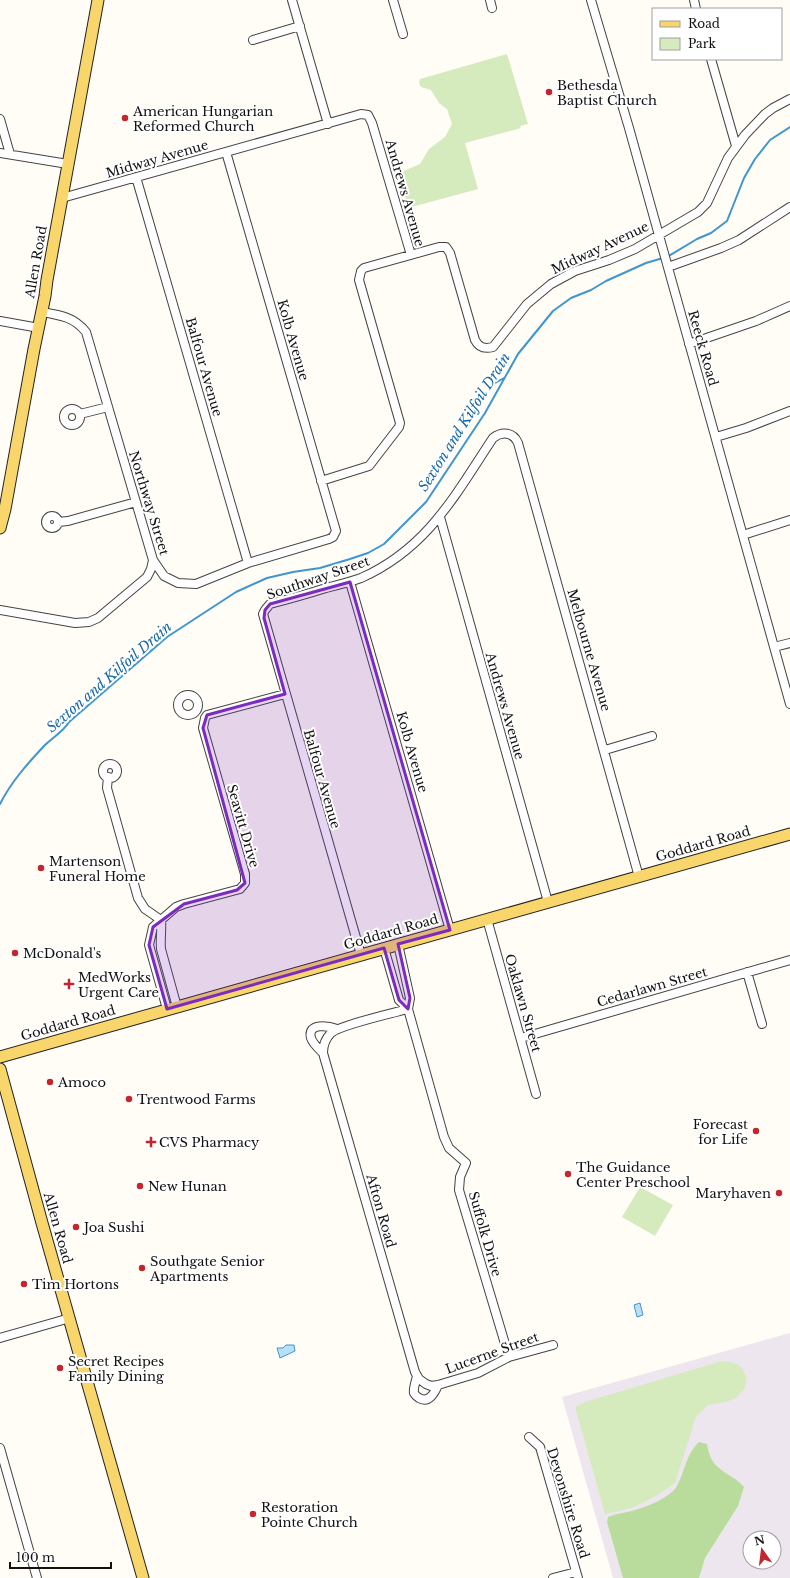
<svg xmlns="http://www.w3.org/2000/svg" width="790" height="1578" font-family="'Libre Baskerville',serif">
  <style>
    .industrial { fill: #eee6ef; fill-rule: evenodd }
    .green { fill: #d5ebbd }
    .forest { fill: #b9dc9c }
    .water { fill: #b9e0f7; stroke: #3f96cf }
    .lines { fill: none; stroke-linecap: round; stroke-linejoin: round }
    .stream { stroke: #3f96cf; stroke-width: 2 }
    .minor-casing { stroke: #444; stroke-width: 10 }
    .major-casing { stroke: #222; stroke-width: 13 }
    .minor { stroke: #fff; stroke-width: 8 }
    .major { stroke: #f9d66b; stroke-width: 11 }
    .marked { fill: #7b2cbf; fill-opacity: 0.2; stroke: #7b2cbf; stroke-width: 3; stroke-linejoin: round }
    .poi-dot { fill: #c4262e; stroke: #fff; stroke-width: 1.5 }
    .labels { text-anchor: middle; dominant-baseline: central; stroke-width: 4; stroke-linejoin: round; paint-order: stroke }
    .poi-label { font-size: 13px; fill: #111; stroke: #fff; text-anchor: start }
    .street-label { font-size: 13px; fill: #111; stroke: #fff }
    .water-label { font-size: 14px; font-style: italic; fill: #1768a6; stroke: #fff }
  </style>
  <rect width="100%" height="100%" fill="#fffdf5"/>
  <!-- industrial -->
  <path class="industrial" d="M790,1333V1578H613L562,1397ZM750,1538H774V1562H750Z"/>
  <!-- green -->
  <path class="green" d="M507,54L528,124L520,126L521,128L465,143L478,189L408,208L399,173L420,164L429,149L445,137L452,124L447,109L439,103L431,90L421,87L419,83L420,79Z
    M640,1187L673,1205L655,1236L622,1217Z
    M727,1361L737,1364L742,1368L747,1378L745,1388L736,1398L726,1402L708,1405L696,1417L675,1483L656,1496L632,1508L605,1514L575,1407L585,1402L718,1362Z"/>
  <!-- forest -->
  <path class="forest" d="M699,1442L707,1444C708,1449 709,1455 712,1460C719,1472 735,1476 744,1487L738,1506L705,1558L699,1578H623L607,1522L608,1517C617,1513 626,1513 635,1510C647,1507 671,1497 677,1486C686,1469 685,1456 699,1442Z"/>
  <!-- water -->
  <path class="water" d="M640,1303L643,1315L637,1317L634,1305Z
    M286,1345H294L295,1351L280,1358L277,1348H283Z"/>
  <g class="lines">
    <!-- stream -->
    <path class="stream" d="M667,257L697,239L711,233L727,221L744,178L755,159L770,140L790,127
      M488,387L504,378
      M0,804C11,782 28,763 45,745C53,737 63,732 69,722L167,637L236,592L267,578L293,572L320,568L350,559L368,553L384,544L426,502L485,413L518,354L553,311L571,298L591,290L606,281L646,263L663,258"/>
    <defs>
      <path id="minor" d="M292,0L328,124
        M393,0L403,34
        M490,0L492,8
        M591,0L629,128L790,704
        M694,0L696,9
        M253,40L300,26
        M711,59L736,146
        M0,119L10,154
        M0,153L68,164
        M136,177L248,563
        M62,198L361,114L368,115L372,123L411,255
        M668,267L721,248L739,240L790,207
        M42,312C60,315 74,317 86,332L153,560L164,576L178,583L196,584L248,563L329,539L333,537L336,531L226,152
        M0,321L39,328
        M689,344L756,321L790,306
        M64 417a8 8 0 1 1 16 0a8 8 0 1 1-16 0Z
        M80,414L108,407
        M716,437L746,428L790,411
        M321,481L369,466L399,427L400,423L359,280L361,271L364,268L439,247H446L450,253L475,340C479,348 485,349 493,347L527,304L551,284L575,271L609,260L635,249L698,212L707,203L728,158L745,135L765,114L773,108L790,99
        M46 522a6 6 0 1 1 12 0a6 6 0 1 1-12 0Z
        M440,517L548,902
        M58,522L68,521L136,502
        M743,535L790,520
        M350,582L450,930
        M0,610L75,623L89,622L98,618L147,577L151,569L153,560
        M774,647L790,643
        M178 705a10 10 0 1 1 20 0a10 10 0 1 1-20 0Z
        M205,718L207,715L285,694
        M605,750L652,736
        M103 771a7 7 0 1 1 14 0a7 7 0 1 1-14 0Z
        M108,777L107,788L138,898L145,909L161,920L176,907L184,904L240,889L245,883V874L203,728L205,718
        M487,919L536,1094
        M398,944L410,998L408,1009L444,1137L449,1148L466,1163L460,1177L459,1190L509,1357
        M384,948L399,1000L408,1009
        M361,955L263,614L265,610L270,604C289,599 307,594 326,588C338,585 350,582 361,578C428,548 455,495 493,438C502,431 513,432 518,443L639,877
        M747,972L762,1024
        M167,1009L149,945L153,927L161,920C162,930 160,939 161,949L177,1007
        M408,1009C393,1013 340,1025 331,1033C325,1039 323,1045 323,1053L415,1372L419,1379L426,1384L431,1386L438,1385L478,1373L509,1357L553,1345
        M521,1038L790,960
        M323,1053C319,1049 313,1044 311,1038C307,1022 329,1026 337,1029
        M0,1338L70,1318
        M417,1376C416,1381 413,1388 414,1393C415,1395 416,1396 419,1398C429,1404 435,1392 438,1385
        M529,1437L540,1447L578,1578
        M0,1448L37,1578
        M553,1578L576,1572"/>
      <path id="major" d="M0,528L5,509L34,349L45,296L47,280L98,0
        M0,1057L790,834
        M0,1069L42,1223L143,1578"/>
    </defs>
    <!-- minor casing -->
    <use href="#minor" class="minor-casing"/>
    <!-- major casing -->
    <use href="#major" class="major-casing"/>
    <!-- minor -->
    <use href="#minor" class="minor"/>
    <!-- major -->
    <use href="#major" class="major"/>
  </g>
  <!-- marked area -->
  <path class="marked" d="M350,582L450,930L398,944L410,998L408,1009L399,1000L384,948L167,1009L149,945L153,927L184,904L237,890L245,883L203,728L207,715L285,694L264,618L265,610L270,604Z"/>
  <!-- markers -->
  <g class="poi-dot">
    <circle cx="549" cy="92" r="4"/>
    <circle cx="125" cy="118" r="4"/>
    <circle cx="41" cy="868" r="4"/>
    <circle cx="15" cy="953" r="4"/>
    <path d="M67 978h4v4h4v4h-4v4h-4v-4h-4v-4h4z"/>
    <circle cx="50" cy="1082" r="4"/>
    <circle cx="129" cy="1099" r="4"/>
    <circle cx="756" cy="1131" r="4"/>
    <path d="M149 1136h4v4h4v4h-4v4h-4v-4h-4v-4h4z"/>
    <circle cx="568" cy="1174" r="4"/>
    <circle cx="140" cy="1186" r="4"/>
    <circle cx="779" cy="1193" r="4"/>
    <circle cx="76" cy="1227" r="4"/>
    <circle cx="142" cy="1268" r="4"/>
    <circle cx="24" cy="1284" r="4"/>
    <circle cx="60" cy="1368" r="4"/>
    <circle cx="253" cy="1514" r="4"/>
  </g>
  <g class="labels">
    <!-- poi labels -->
    <g class="poi-label">
      <text x="557" y="85">Bethesda<tspan x="557" dy="15">Baptist Church</tspan></text>
      <text x="133" y="111">American Hungarian<tspan x="133" dy="15">Reformed Church</tspan></text>
      <text x="49" y="861">Martenson<tspan x="49" dy="15">Funeral Home</tspan></text>
      <text x="23" y="953">McDonald's</text>
      <text x="78" y="977">MedWorks<tspan x="78" dy="15">Urgent Care</tspan></text>
      <text x="58" y="1082">Amoco</text>
      <text x="137" y="1099">Trentwood Farms</text>
      <text x="748" y="1124" text-anchor="end">Forecast<tspan x="748" dy="15">for Life</tspan></text>
      <text x="159" y="1142">CVS Pharmacy</text>
      <text x="576" y="1167">The Guidance<tspan x="576" dy="15">Center Preschool</tspan></text>
      <text x="148" y="1186">New Hunan</text>
      <text x="771" y="1193" text-anchor="end">Maryhaven</text>
      <text x="84" y="1227">Joa Sushi</text>
      <text x="150" y="1261">Southgate Senior<tspan x="150" dy="15">Apartments</tspan></text>
      <text x="32" y="1284">Tim Hortons</text>
      <text x="68" y="1361">Secret Recipes<tspan x="68" dy="15">Family Dining</tspan></text>
      <text x="261" y="1507">Restoration<tspan x="261" dy="15">Pointe Church</tspan></text>
    </g>
    <!-- street labels -->
    <g class="street-label">
      <text transform="translate(157 159) rotate(-16)">Midway Avenue</text>
      <text transform="translate(405 193) rotate(74)">Andrews Avenue</text>
      <text transform="translate(600 248) rotate(-25)">Midway Avenue</text>
      <text transform="translate(36 262) rotate(-80)">Allen Road</text>
      <text transform="translate(293 340) rotate(74)">Kolb Avenue</text>
      <text transform="translate(703 348) rotate(74)">Reeck Road</text>
      <text transform="translate(204 367) rotate(74)">Balfour Avenue</text>
      <text transform="translate(149 503) rotate(73)">Northway Street</text>
      <text transform="translate(318 578) rotate(-19)">Southway Street</text>
      <text transform="translate(589 650) rotate(74)">Melbourne Avenue</text>
      <text transform="translate(505 706) rotate(74)">Andrews Avenue</text>
      <text transform="translate(412 752) rotate(74)">Kolb Avenue</text>
      <text transform="translate(322 779) rotate(74)">Balfour Avenue</text>
      <text transform="translate(243 826) rotate(74)">Seavitt Drive</text>
      <text transform="translate(703 844) rotate(-16)">Goddard Road</text>
      <text transform="translate(391 932) rotate(-16)">Goddard Road</text>
      <text transform="translate(652 987) rotate(-16)">Cedarlawn Street</text>
      <text transform="translate(523 1003) rotate(74)">Oaklawn Street</text>
      <text transform="translate(68 1023) rotate(-16)">Goddard Road</text>
      <text transform="translate(381 1211) rotate(74)">Afton Road</text>
      <text transform="translate(58 1228) rotate(74)">Allen Road</text>
      <text transform="translate(485 1234) rotate(74)">Suffolk Drive</text>
      <text transform="translate(492 1353) rotate(-20)">Lucerne Street</text>
      <text transform="translate(568 1503) rotate(73)">Devonshire Road</text>
    </g>
    <!-- water labels -->
    <g class="water-label">
      <text transform="translate(464 422) rotate(-58)">Sexton and Kilfoil Drain</text>
      <text transform="translate(109 677) rotate(-41)">Sexton and Kilfoil Drain</text>
    </g>
  </g>
  <!-- legend -->
  <rect x="652" y="8" width="130" height="52" fill="#ffffff" stroke="#a0a0a0"/>
  <rect x="660" y="21" width="20" height="6" fill="#f9d66b" stroke="#a0a0a0"/>
  <text x="688" y="28" font-size="12" fill="#111111">Road</text>
  <rect x="660" y="38" width="20" height="12" fill="#d5ebbd" stroke="#a0a0a0"/>
  <text x="688" y="48" font-size="12" fill="#111111">Park</text>
  <!-- north arrow -->
  <g transform="translate(762 1550) rotate(346)"><circle r="19" fill="#ffffff" stroke="#a0a0a0"/>
  <path d="M0-3L7 15L0 10L-7 15Z" fill="#c4262e"/>
  <text y="-6" font-size="11" font-weight="bold" text-anchor="middle" fill="#111111">N</text>
  </g>
  <!-- scale -->
  <path d="M10 1562v6h101v-6" fill="none" stroke="#111111" stroke-width="2"/>
  <text x="16" y="1562" font-size="12" fill="#111111" stroke="#ffffff" stroke-width="3" paint-order="stroke">100 m</text>
</svg>
